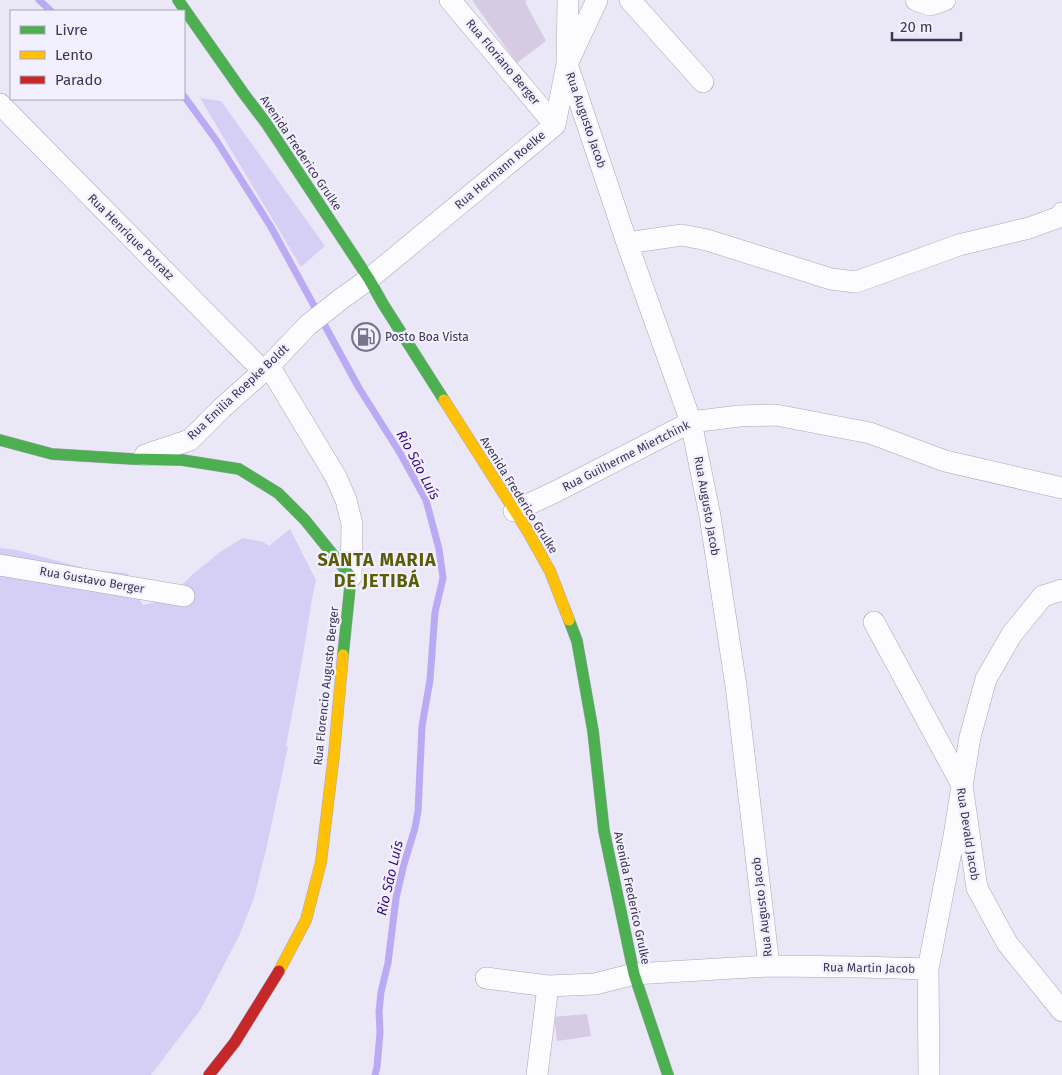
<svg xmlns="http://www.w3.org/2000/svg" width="1062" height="1075" font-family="'Fira Sans',sans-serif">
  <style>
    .green { fill: #d6cff5 }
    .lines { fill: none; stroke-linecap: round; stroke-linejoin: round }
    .stream { stroke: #baaaf3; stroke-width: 7 }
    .building { fill: #d7cae3 }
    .street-casing { stroke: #aaa6b9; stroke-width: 22 }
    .fast-casing { stroke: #aaa6b9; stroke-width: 12 }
    .slow-casing { stroke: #aaa6b9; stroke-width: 12 }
    .jam-casing { stroke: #aaa6b9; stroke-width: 12 }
    .street { stroke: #fcfbfe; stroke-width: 21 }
    .fast { stroke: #4caf50; stroke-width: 11 }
    .slow { stroke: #ffc107; stroke-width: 11 }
    .jam { stroke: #c62828; stroke-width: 11 }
    .labels { text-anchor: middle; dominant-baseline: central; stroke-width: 4.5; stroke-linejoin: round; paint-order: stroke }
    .street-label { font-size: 12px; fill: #3c3653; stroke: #f2f0ff }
    .poi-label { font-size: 12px; fill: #3c3653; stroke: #f2f0ff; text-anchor: start }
    .water-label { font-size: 14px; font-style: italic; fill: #3d0c82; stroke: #f2f0ff }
    .district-label { font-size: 18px; font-weight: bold; letter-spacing: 1px; fill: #595d05; stroke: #f2f0ff }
  </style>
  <rect width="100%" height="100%" fill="#eae7f7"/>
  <!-- green -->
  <path class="green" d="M200,98L221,101L325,246L301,267Z
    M290,529L316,580L312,599L303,655L286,746L288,747L266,850L254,898L239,936L201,1009L151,1075H0V548L17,550L91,570L127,573L131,585L143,605L168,599L193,574L220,552L243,538L263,542L269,546Z"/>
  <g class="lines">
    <!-- stream -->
    <path class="stream" d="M39,0L51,11
      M184,96L216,140L271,227L359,388L400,453L426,500L439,549L443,578L435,612L430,680L422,726L418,811L415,828L404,864L396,898L388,963L381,992L379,1012L380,1032L377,1067L375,1075"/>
  </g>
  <!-- building -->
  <path class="building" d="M472,0H527L525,2L546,41L517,63Z
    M587,1014L591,1036L557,1041L554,1017Z"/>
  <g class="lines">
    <defs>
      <path id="street" d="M450,0L555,125
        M568,0L567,64L627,243L691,422L710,516L736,686L769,966
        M630,0L703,82
        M916,0L930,5L945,0
        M0,104L262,370
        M627,243L682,235L707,240L831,279L856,282L959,245L1029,228L1059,217L1062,213
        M269,366L336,477L346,500L352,524L351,577
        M145,455L190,440L222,408L269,366L308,325L341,299L369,279L555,125L567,64L597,0
        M514,511L555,492L691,422L739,416L776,415L870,433L945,461L1062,488
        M0,565L184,596
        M874,622L962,785L977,888L1007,943L1062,1011
        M486,978L548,986L595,984L634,974L769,966L860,967L928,969
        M537,1075L548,986
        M929,1075L928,969L954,836L970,737L986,679L1012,634L1043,596L1062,590"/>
      <path id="fast" d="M178,0L244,94L266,123L369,279L383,304L444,400
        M0,440L52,454L133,459L182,460L239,469L278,493L305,520L351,577L343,655
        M569,620L577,641L593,731L604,831L634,974L668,1075"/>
      <path id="slow" d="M444,400L527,530L550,571L569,620
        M279,971L306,920L321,862L334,754L343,655"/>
      <path id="jam" d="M209,1075L235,1042L279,971"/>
    </defs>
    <!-- street casing -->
    <use href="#street" class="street-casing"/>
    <!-- fast casing -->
    <use href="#fast" class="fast-casing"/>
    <!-- slow casing -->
    <use href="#slow" class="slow-casing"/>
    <!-- jam casing -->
    <use href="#jam" class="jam-casing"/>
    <!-- street -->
    <use href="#street" class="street"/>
    <!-- fast -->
    <use href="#fast" class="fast"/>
    <!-- slow -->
    <use href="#slow" class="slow"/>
    <!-- jam -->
    <use href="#jam" class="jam"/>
  </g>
  <!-- icons -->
  <defs>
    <symbol id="fuel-ring" viewBox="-11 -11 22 22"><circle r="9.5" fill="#f2f0ff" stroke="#79748c" stroke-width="1.5"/><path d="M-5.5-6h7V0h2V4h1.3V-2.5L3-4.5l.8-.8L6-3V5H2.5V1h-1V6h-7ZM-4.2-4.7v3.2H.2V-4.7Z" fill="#79748c"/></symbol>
  </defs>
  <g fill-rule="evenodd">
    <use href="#fuel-ring" x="350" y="321" width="32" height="32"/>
  </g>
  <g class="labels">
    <!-- street labels -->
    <g class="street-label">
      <text transform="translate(503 62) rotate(50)">Rua Floriano Berger</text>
      <text transform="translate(586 120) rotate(71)">Rua Augusto Jacob</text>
      <text transform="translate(301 153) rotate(56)">Avenida Frederico Grulke</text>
      <text transform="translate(500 170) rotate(-40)">Rua Hermann Roelke</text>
      <text transform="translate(131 237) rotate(45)">Rua Henrique Potratz</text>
      <text transform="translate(238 392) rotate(-43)">Rua Emilia Roepke Boldt</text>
      <text transform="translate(626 456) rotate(-27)">Rua Guilherme Miertchink</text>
      <text transform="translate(519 495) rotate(58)">Avenida Frederico Grulke</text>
      <text transform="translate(707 506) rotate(80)">Rua Augusto Jacob</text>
      <text transform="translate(92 580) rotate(10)">Rua Gustavo Berger</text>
      <text transform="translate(326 686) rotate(-84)">Rua Florencio Augusto Berger</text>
      <text transform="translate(968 834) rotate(81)">Rua Devald Jacob</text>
      <text transform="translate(632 898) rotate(78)">Avenida Frederico Grulke</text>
      <text transform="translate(762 907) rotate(-97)">Rua Augusto Jacob</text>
      <text transform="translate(869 968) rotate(1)">Rua Martin Jacob</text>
    </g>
    <!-- poi labels -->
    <g class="poi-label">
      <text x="385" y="337">Posto Boa Vista</text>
    </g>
    <!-- water labels -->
    <g class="water-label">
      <text transform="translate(418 465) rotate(62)">Rio São Luís</text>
      <text transform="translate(390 878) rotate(-77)">Rio São Luís</text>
    </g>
    <!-- district labels -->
    <g class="district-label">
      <text x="377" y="560">SANTA MARIA<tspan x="377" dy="21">DE JETIBÁ</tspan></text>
    </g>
  </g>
  <!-- legend -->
  <rect x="10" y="10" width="175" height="90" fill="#f2f0ff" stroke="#a9a6ba"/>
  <rect x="20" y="26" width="25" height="8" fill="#4caf50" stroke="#a9a6ba"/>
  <text x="55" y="35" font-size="15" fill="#3c3653">Livre</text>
  <rect x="20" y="51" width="25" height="8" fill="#ffc107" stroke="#a9a6ba"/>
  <text x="55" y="60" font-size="15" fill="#3c3653">Lento</text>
  <rect x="20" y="76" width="25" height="8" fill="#c62828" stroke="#a9a6ba"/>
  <text x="55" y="85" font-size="15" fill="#3c3653">Parado</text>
  <!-- scale -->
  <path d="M892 32v8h69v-8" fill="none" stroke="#3c3653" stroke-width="2.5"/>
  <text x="900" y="32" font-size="15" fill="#3c3653" stroke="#f2f0ff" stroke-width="4" paint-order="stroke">20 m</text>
</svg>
